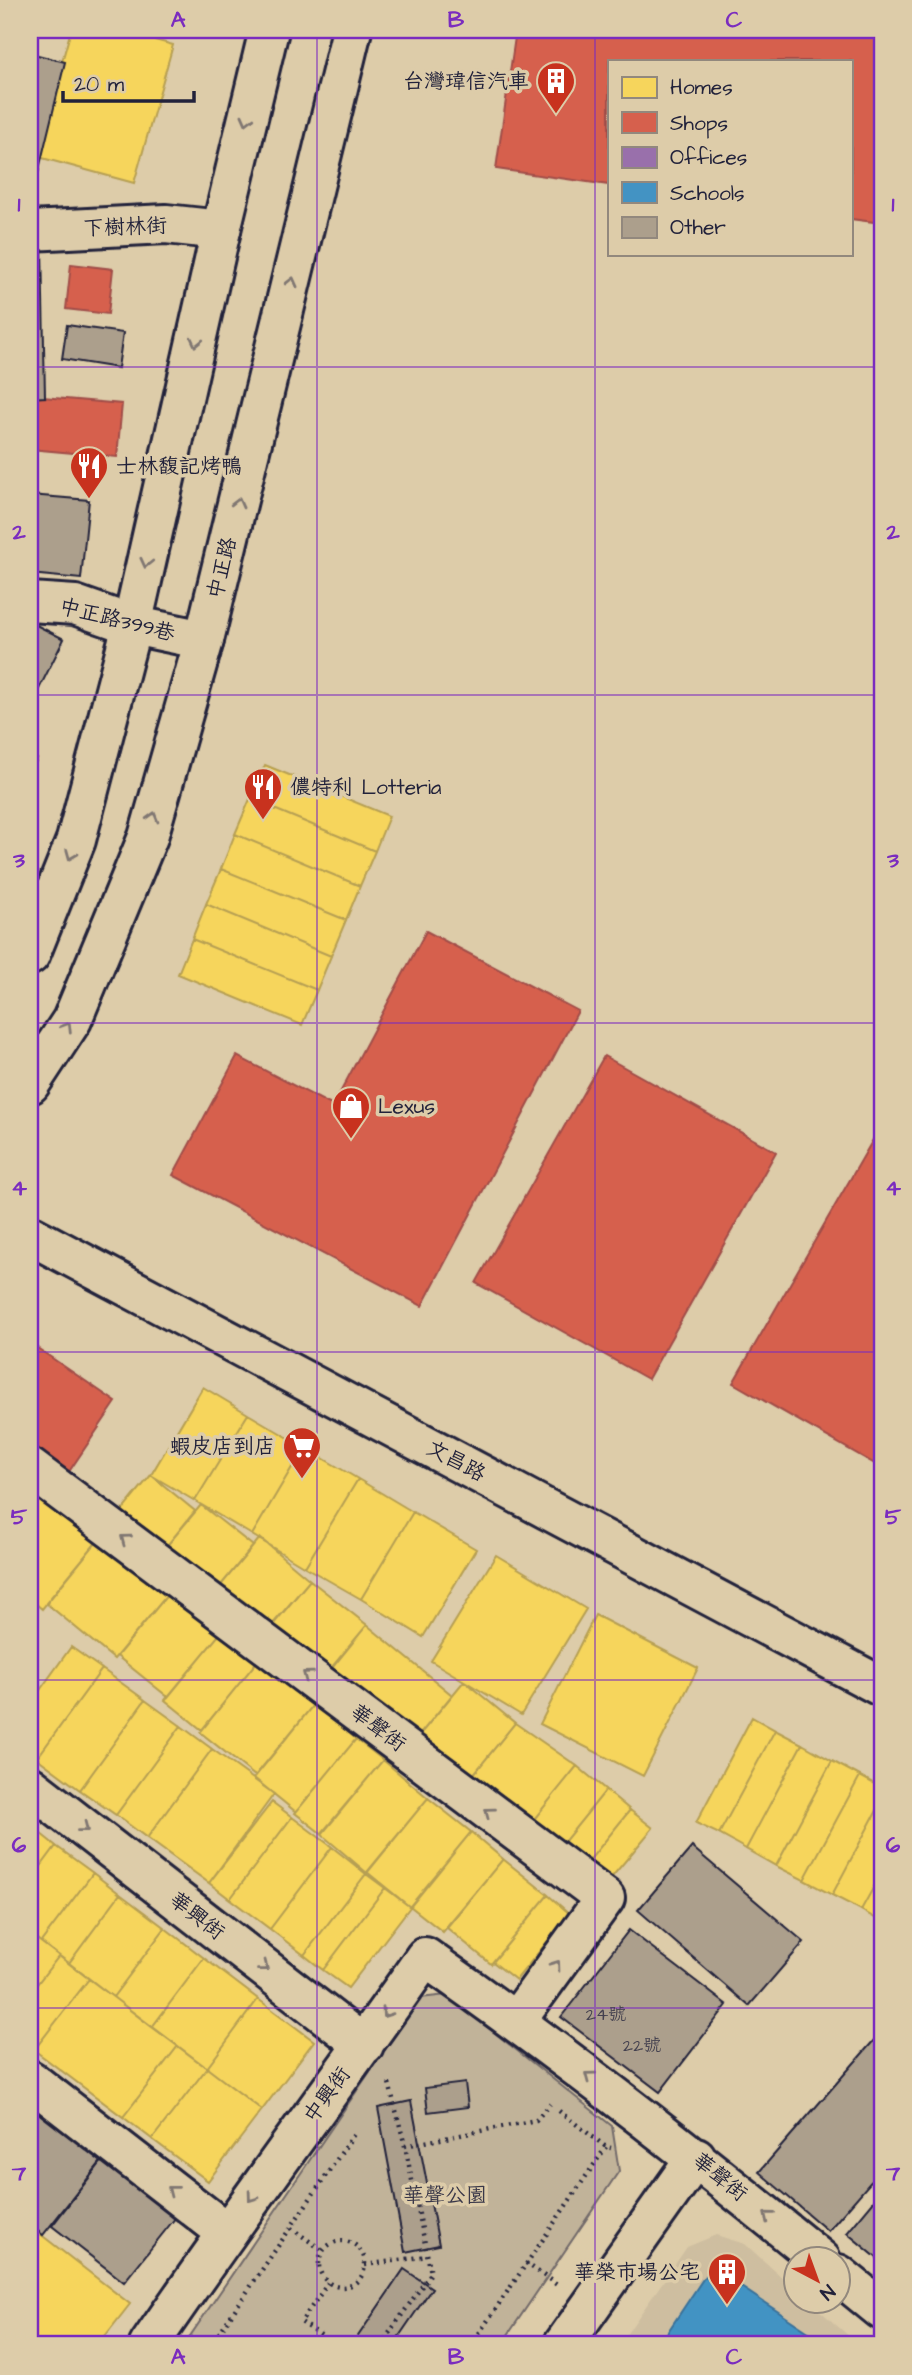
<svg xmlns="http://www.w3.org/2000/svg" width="912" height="2375" font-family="'Architects Daughter','LXGW WenKai TC',sans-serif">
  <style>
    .built { fill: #cebea0 }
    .green { fill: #c1b399; stroke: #726a6a; stroke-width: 2 }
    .homes { fill: #f6d55c; stroke: #b69f52; stroke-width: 2 }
    .shops { fill: #d6604d; stroke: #a04d48; stroke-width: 2 }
    .offices { fill: #9970ab; stroke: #755989; stroke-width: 2 }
    .schools { fill: #4393c3; stroke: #39719a; stroke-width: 2 }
    .building { fill: #ac9f8c; stroke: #22223b; stroke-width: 2 }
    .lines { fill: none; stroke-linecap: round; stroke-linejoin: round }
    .minor-casing { stroke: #22223b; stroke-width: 44 }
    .major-casing { stroke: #22223b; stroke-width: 44 }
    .path { stroke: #22223b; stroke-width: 4.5; stroke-dasharray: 2 5; stroke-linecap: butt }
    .minor { stroke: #ddcca9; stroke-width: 38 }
    .major { stroke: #ddcca9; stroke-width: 38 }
    .oneway { stroke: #807772 }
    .grid { fill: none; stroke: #7b2cbf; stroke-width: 2; stroke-opacity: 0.55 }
    .labels { text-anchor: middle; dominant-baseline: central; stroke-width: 7; stroke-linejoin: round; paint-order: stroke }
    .number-label { font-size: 18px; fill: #44414f }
    .poi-label { font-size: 21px; fill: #22223b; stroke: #ddcca9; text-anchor: end }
    .street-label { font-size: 21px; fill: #22223b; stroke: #ddcca9 }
    .park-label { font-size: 21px; fill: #3a3849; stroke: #ddcca9 }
    .neatline { fill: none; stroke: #7b2cbf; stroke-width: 2.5 }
    .grid-label { font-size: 23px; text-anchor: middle; font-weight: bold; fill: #7b2cbf }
  </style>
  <rect width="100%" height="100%" fill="#ddcca9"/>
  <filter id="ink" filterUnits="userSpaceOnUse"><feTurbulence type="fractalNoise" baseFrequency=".0143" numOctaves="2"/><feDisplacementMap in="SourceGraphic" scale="14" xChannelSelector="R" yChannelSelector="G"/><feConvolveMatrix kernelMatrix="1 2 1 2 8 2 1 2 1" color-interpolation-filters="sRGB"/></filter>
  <g filter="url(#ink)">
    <!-- built -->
    <path class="built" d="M716,2235L745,2244L796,2290V2302H810L859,2345H619L687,2247Z"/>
    <!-- green -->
    <path class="green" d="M447,1995L612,2126L619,2171L501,2345H184L420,1998Z"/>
    <!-- homes -->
    <path class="homes" d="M71,30H119L173,45L134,183L35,156Z
      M265,765L389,816L375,851L250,799Z
      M250,799L375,851L360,886L235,834Z
      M235,834L360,886L346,920L221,869Z
      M221,869L346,920L331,956L206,904Z
      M206,904L331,956L317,990L192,939Z
      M192,939L317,990L302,1025L178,974Z
      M203,1387L248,1414L195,1501L151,1475Z
      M248,1414L304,1447L252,1535L195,1501Z
      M304,1447L358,1479L305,1567L252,1535Z
      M151,1475L195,1511L165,1548L121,1512Z
      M358,1479L413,1512L361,1599L305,1567Z
      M30,1487L104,1533L42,1609L30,1599Z
      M201,1505L253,1546L217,1590L165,1548Z
      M413,1512L476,1549L423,1637L361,1599Z
      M104,1533L173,1588L114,1659L46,1603Z
      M260,1538L310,1580L267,1631L217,1590Z
      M496,1555L586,1609L521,1715L431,1661Z
      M310,1580L367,1625L328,1673L272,1626Z
      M173,1588L223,1630L168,1697L117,1656Z
      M595,1615L698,1668L643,1776L540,1724Z
      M367,1625L452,1695L417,1738L331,1668Z
      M223,1630L259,1659L202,1730L165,1700Z
      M71,1647L102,1669L37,1758L30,1753V1704Z
      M259,1659L314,1704L255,1776L200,1732Z
      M102,1669L145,1700L80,1790L37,1758Z
      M464,1681L515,1723L469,1780L417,1738Z
      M145,1700L181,1726L116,1815L80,1790Z
      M314,1704L356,1739L296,1812L254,1778Z
      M752,1717L775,1730L719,1834L696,1823Z
      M515,1723L577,1766L531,1823L469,1780Z
      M181,1726L212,1749L147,1838L116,1815Z
      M775,1730L802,1744L746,1849L719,1834Z
      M356,1739L383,1760L322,1834L295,1813Z
      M802,1744L832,1761L776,1866L746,1849Z
      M212,1749L274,1794L209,1883L147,1838Z
      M383,1760L428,1798L367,1873L321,1834Z
      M832,1761L860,1776L804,1880L776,1866Z
      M577,1766L606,1790L560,1847L531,1823Z
      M860,1776L882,1788V1801L832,1895L804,1880Z
      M606,1790L630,1810L584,1867L560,1847Z
      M428,1798L471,1832L410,1907L367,1872Z
      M882,1801V1872L861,1910L832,1895Z
      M272,1802L292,1817L230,1899L209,1883Z
      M630,1810L653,1828L606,1884L584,1867Z
      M292,1817L332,1847L270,1929L230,1899Z
      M30,1825L56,1846L30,1881Z
      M471,1832L503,1859L443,1932L410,1906Z
      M56,1846L93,1873L41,1942L30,1934V1881Z
      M332,1847L366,1874L304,1955L270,1929Z
      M503,1859L548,1895L491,1964L446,1927Z
      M882,1872V1922L861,1910Z
      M93,1873L120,1894L69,1963L41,1942Z
      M366,1874L385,1888L323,1970L304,1955Z
      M385,1888L410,1907L348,1988L323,1970Z
      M120,1894L165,1928L113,1997L69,1963Z
      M548,1895L570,1914L516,1980L493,1962Z
      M165,1928L204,1958L152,2027L113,1997Z
      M34,1937L59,1956L30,1993V1943Z
      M59,1956L89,1979L34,2050L30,2047V1993Z
      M204,1958L258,1999L207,2068L152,2027Z
      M89,1979L178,2046L123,2117L34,2050Z
      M258,1999L314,2041L262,2110L207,2068Z
      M178,2046L207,2068L152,2139L123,2117Z
      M207,2068L262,2110L208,2181L152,2139Z
      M30,2226L130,2304L98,2345H30Z"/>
    <!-- shops -->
    <path class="shops" d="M516,30H882V223L851,219V61H609V185L496,169Z
      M71,264L113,269L108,314L66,309Z
      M31,396L122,404L117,457L30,449Z
      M30,755L37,759L30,774Z
      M426,931L578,1011L422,1306L173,1175L237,1056L333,1106Z
      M604,1056L776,1152L648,1379L476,1283Z
      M882,1124V1468L733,1383Z
      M30,1343L116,1402L66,1476L30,1451Z"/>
    <!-- offices -->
    <path class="offices" d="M161,30H197L195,38Z"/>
    <!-- schools -->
    <path class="schools" d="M711,2267L828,2345H659Z"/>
    <!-- building -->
    <path class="building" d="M30,53L65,62L32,198L30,197Z
      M30,246H42L45,397L30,398Z
      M67,325L123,333L118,368L62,359Z
      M30,495L89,500L81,579L30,574Z
      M30,622L64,639L39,689L30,685Z
      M30,685L39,689L30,706Z
      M692,1847L804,1942L749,2006L638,1910Z
      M629,1930L727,2005L660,2092L561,2017Z
      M882,2031V2169L828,2231L759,2172Z
      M465,2083L468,2107L428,2112L425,2088Z
      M30,2101L103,2159L43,2235L30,2225Z
      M411,2101L439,2245L405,2252L378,2108Z
      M103,2160L176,2217L124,2282L52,2226Z
      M882,2191V2262L847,2233Z
      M404,2269L432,2288L393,2345H352Z"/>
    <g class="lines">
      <defs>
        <path id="minor" d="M30,231L166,224L221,230
          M30,602L75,605L132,625L204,640
          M30,1235L882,1687
          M30,1468L605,1898L516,2021
          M30,1786L364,2045
          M30,2080L226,2232
          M838,2274L882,2310
          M149,2345C238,2214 334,2088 425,1957C562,2053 692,2154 821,2260
          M563,2345L696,2157"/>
        <path id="major" d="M30,955L76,840L132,625L221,230L269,30
          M30,1084L72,1020L148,837L204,640L352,30"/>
      </defs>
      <!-- minor casing -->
      <use href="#minor" class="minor-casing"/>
      <!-- major casing -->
      <use href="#major" class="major-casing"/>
      <!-- path -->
      <path class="path" d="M559,2111L606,2147L611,2148
        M405,2146L536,2120L550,2104
        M291,2228L322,2250
        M319 2264a23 23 0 1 1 46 0a23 23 0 1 1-46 0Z
        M526,2263L557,2285
        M365,2265L427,2256
        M211,2345L354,2134
        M319,2345L325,2338L301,2322L328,2283
        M381,2345L431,2273L405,2146L388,2079
        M471,2345L606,2147"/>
      <!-- minor -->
      <use href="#minor" class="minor"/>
      <!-- major -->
      <use href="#major" class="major"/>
    </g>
    <!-- one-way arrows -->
    <defs><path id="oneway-chevron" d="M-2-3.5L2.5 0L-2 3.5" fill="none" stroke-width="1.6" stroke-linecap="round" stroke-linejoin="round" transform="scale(1.75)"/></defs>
    <g class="oneway">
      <use href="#oneway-chevron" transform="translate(247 120) rotate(104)"/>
      <use href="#oneway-chevron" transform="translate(292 282) rotate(-76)"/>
      <use href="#oneway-chevron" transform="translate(196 342) rotate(103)"/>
      <use href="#oneway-chevron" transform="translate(238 503) rotate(-76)"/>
      <use href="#oneway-chevron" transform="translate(146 563) rotate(103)"/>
      <use href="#oneway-chevron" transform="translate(153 817) rotate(-74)"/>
      <use href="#oneway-chevron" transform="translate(71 855) rotate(112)"/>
      <use href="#oneway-chevron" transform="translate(67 1027) rotate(-58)"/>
      <use href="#oneway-chevron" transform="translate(125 1539) rotate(-143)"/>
      <use href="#oneway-chevron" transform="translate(307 1675) rotate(-143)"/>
      <use href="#oneway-chevron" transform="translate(489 1812) rotate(-143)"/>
      <use href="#oneway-chevron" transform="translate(84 1828) rotate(38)"/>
      <use href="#oneway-chevron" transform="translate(556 1965) rotate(-54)"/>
      <use href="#oneway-chevron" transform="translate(264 1967) rotate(38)"/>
      <use href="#oneway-chevron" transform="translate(386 2013) rotate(125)"/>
      <use href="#oneway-chevron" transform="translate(589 2076) rotate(-143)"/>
      <use href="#oneway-chevron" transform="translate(172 2190) rotate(-142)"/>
      <use href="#oneway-chevron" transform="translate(252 2197) rotate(126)"/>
      <use href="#oneway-chevron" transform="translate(768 2216) rotate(-141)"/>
    </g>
  </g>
  <!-- grid -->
  <path class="grid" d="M317,30V2345M595,30V2345M30,367H882M30,695H882M30,1023H882M30,1352H882M30,1680H882M30,2008H882"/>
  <!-- icons -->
  <defs>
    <symbol id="building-pin" viewBox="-11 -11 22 30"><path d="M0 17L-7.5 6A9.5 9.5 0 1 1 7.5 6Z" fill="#c8321e" stroke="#ddcca9"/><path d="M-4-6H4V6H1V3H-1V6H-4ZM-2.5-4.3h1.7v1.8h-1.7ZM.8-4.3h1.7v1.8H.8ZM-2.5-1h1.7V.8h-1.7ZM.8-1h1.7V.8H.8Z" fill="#fff"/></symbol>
    <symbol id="restaurant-pin" viewBox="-11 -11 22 30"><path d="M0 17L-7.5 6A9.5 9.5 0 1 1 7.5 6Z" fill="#c8321e" stroke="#ddcca9"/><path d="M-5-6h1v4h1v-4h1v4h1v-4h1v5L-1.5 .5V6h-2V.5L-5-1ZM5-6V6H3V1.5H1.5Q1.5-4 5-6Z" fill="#fff"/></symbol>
    <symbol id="shop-pin" viewBox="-11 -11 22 30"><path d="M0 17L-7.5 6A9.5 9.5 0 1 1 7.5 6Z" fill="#c8321e" stroke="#ddcca9"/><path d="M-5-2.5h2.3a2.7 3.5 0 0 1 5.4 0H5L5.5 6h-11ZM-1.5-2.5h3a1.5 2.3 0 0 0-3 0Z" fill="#fff"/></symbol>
    <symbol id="supermarket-pin" viewBox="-11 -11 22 30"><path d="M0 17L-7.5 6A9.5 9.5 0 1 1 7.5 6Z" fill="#c8321e" stroke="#ddcca9"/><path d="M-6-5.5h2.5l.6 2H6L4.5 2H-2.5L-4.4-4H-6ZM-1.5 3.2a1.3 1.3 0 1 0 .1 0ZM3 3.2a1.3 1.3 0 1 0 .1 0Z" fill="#fff"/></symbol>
  </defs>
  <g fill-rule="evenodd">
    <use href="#building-pin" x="534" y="59" width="44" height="60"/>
    <use href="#restaurant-pin" x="67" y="444" width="44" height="60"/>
    <use href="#restaurant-pin" x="241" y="765" width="44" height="60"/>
    <use href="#shop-pin" x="329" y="1084" width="44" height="60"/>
    <use href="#supermarket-pin" x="280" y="1424" width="44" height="60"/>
    <use href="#building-pin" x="705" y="2250" width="44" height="60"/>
  </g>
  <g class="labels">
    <!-- number labels -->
    <g class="number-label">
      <text x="606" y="2014">24號</text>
      <text x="642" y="2045">22號</text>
    </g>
    <!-- poi labels -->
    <g class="poi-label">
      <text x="529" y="81">台灣瑋信汽車</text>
      <text x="116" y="466" text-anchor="start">士林馥記烤鴨</text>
      <text x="290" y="787" text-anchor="start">儂特利 Lotteria</text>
      <text x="378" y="1106" text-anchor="start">Lexus</text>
      <text x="275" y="1446">蝦皮店到店</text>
      <text x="700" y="2272">華榮市場公宅</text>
    </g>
    <!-- street labels -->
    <g class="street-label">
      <text transform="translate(125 227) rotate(-2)">下樹林街</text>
      <text transform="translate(222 568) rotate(-76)">中正路</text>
      <text transform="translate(117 620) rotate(14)">中正路399巷</text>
      <text transform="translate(456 1461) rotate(28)">文昌路</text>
      <text transform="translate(378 1728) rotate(37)">華聲街</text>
      <text transform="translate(197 1916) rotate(38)">華興街</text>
      <text transform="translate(327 2095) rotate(-54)">中興街</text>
      <text transform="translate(720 2177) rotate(39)">華聲街</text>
    </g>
    <!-- park labels -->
    <g class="park-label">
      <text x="445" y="2195">華聲公園</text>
    </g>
  </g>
  <!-- margin -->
  <rect width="912" height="2375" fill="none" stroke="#ddcca9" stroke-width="77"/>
  <!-- legend -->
  <rect x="608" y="60" width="245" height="196" fill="#ddcca9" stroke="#92887d" stroke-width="2"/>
  <rect x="622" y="77" width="35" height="21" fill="#f6d55c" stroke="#92887d" stroke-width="2"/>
  <text x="670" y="94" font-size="21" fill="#22223b">Homes</text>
  <rect x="622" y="112" width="35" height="21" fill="#d6604d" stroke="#92887d" stroke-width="2"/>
  <text x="670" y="130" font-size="21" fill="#22223b">Shops</text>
  <rect x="622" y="147" width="35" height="21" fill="#9970ab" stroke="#92887d" stroke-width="2"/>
  <text x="670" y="164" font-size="21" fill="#22223b">Offices</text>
  <rect x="622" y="182" width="35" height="21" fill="#4393c3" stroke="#92887d" stroke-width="2"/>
  <text x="670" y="200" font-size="21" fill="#22223b">Schools</text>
  <rect x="622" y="217" width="35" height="21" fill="#ac9f8c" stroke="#92887d" stroke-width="2"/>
  <text x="670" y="234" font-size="21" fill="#22223b">Other</text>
  <!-- north arrow -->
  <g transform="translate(817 2280) rotate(139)"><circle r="33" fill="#ddcca9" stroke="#92887d" stroke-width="2"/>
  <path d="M0-5L12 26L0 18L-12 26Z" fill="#c8321e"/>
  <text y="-10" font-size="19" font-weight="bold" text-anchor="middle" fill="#22223b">N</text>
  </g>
  <!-- scale -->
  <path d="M63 91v10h131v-10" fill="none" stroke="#22223b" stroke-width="3.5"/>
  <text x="74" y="91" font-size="21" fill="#22223b" stroke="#ddcca9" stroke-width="5" paint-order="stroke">20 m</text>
  <rect x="38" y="38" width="836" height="2298" class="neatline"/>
  <g class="grid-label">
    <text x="178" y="27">A</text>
    <text x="456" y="27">B</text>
    <text x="734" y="27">C</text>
    <text x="19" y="211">1</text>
    <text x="893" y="211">1</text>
    <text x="19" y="539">2</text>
    <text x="893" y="539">2</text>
    <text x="19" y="867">3</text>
    <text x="893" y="867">3</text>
    <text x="19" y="1195">4</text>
    <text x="893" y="1195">4</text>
    <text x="19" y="1524">5</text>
    <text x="893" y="1524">5</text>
    <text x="19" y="1852">6</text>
    <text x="893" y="1852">6</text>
    <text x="19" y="2180">7</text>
    <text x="893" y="2180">7</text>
    <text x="178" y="2364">A</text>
    <text x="456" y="2364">B</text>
    <text x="734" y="2364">C</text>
  </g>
</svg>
